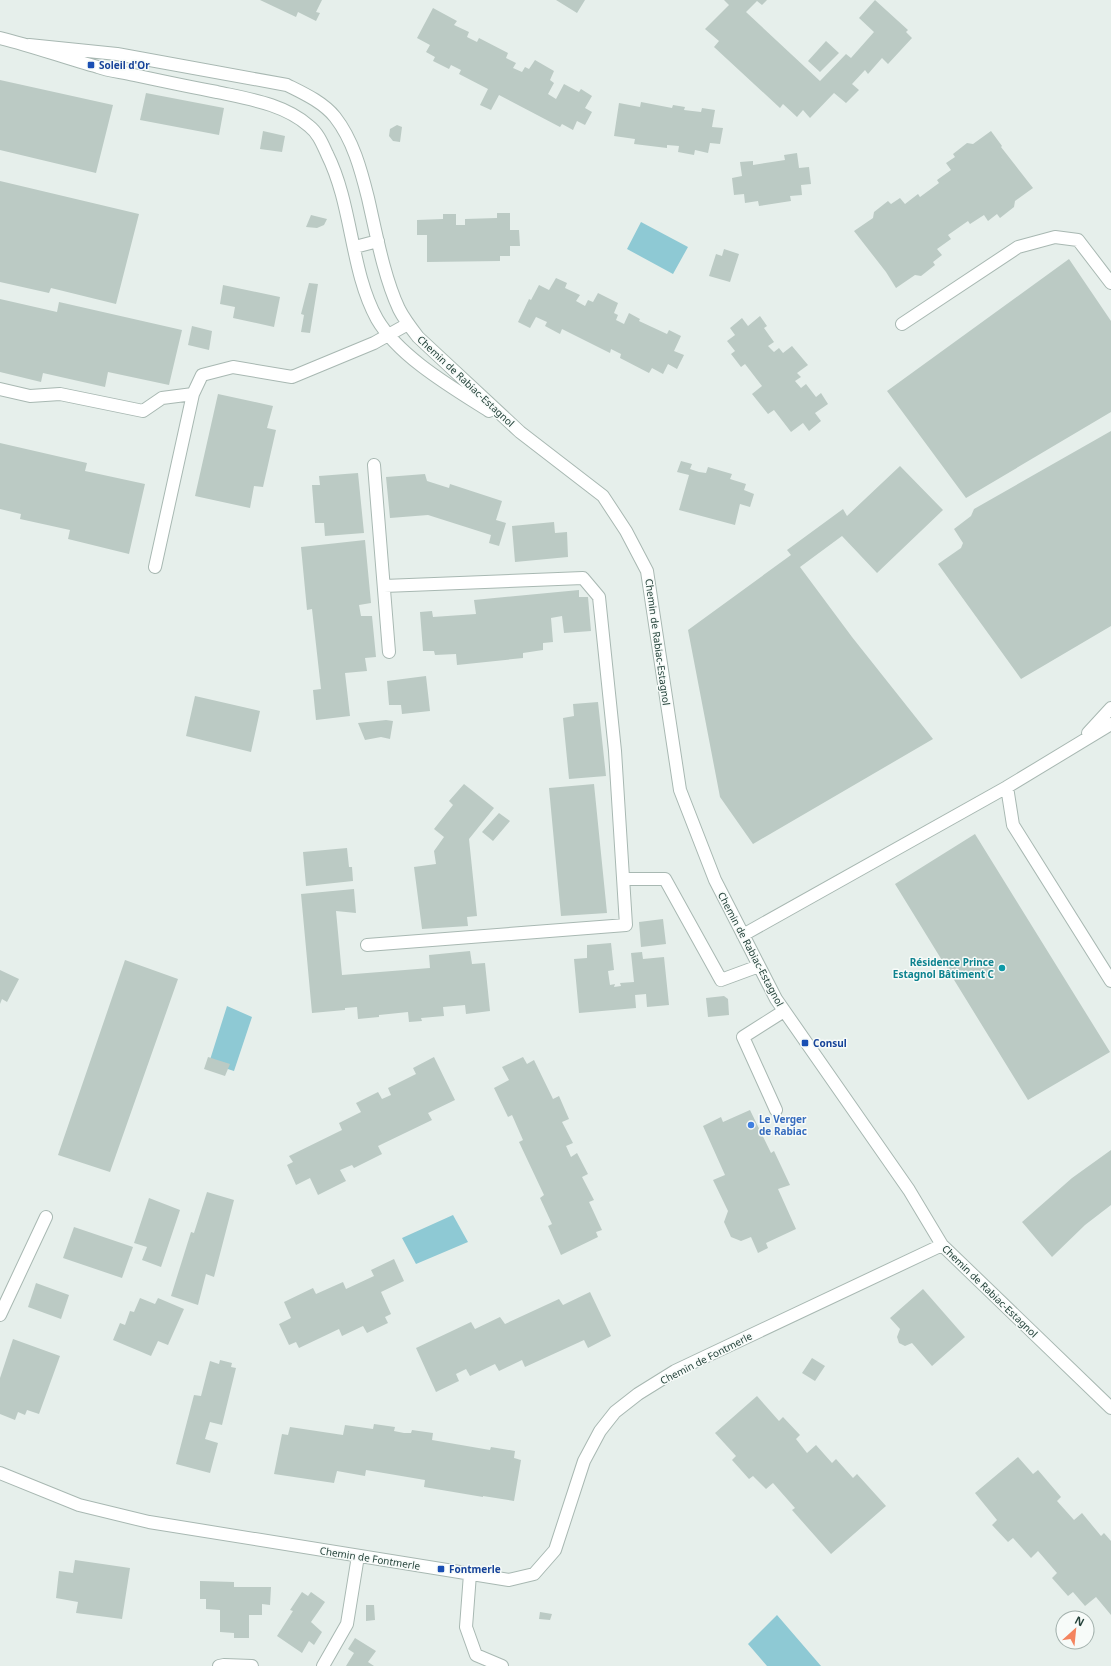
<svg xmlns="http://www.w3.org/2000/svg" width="1111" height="1666" font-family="'Noto Sans',sans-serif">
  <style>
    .water { fill: #8ec9d4 }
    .building { fill: #bbcac4 }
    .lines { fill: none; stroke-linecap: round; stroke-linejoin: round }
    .minor-casing { stroke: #a8b8b2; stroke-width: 14 }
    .minor { stroke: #fff; stroke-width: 12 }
    .transit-dot { fill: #1a4fb4; stroke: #f7fbf9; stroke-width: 1.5 }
    .culture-dot { fill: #0f9aa8; stroke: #f7fbf9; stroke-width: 1.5 }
    .shop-dot { fill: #3f7fe0; stroke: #f7fbf9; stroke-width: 1.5 }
    .labels { text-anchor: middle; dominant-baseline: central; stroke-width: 3; stroke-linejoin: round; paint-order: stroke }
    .transit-label { font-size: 10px; font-weight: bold; fill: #164399; stroke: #f7fbf9; text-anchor: start }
    .street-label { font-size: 10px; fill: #24423a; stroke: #f7fbf9 }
    .culture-label { font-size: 10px; font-weight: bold; fill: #0d838f; stroke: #f7fbf9; text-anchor: end }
    .shop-label { font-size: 10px; font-weight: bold; fill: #366cbe; stroke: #f7fbf9; text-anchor: start }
  </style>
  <rect width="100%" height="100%" fill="#e6efeb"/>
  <!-- water -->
  <path class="water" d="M641,222L688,247L673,274L627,249Z
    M227,1006L252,1017L234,1071L209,1063Z
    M453,1215L468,1242L416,1264L402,1238Z
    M777,1615L821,1666H767L748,1644Z"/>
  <!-- building -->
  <path class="building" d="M260,0H322L316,12L320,13L316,21L298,12L296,17Z
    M556,0H585L577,13Z
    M724,0H767L762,5L757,1L746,12L820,81L846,54L851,58L874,32L859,18L875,0L908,30L906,32L912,38L888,64L882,58L868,74L865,70L852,84L859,90L846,103L834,93L810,118L803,110L797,117L783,104L780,108L714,47L719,41L705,29L729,5Z
    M433,8L457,21L454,25L469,32L467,37L477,42L479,38L508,53L506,58L516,63L513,68L522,72L525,67L529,69L535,60L554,71L550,80L554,83L548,94L556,99L564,84L579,92L581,89L592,96L585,108L592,112L585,125L577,121L573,130L562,124L560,127L499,95L491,110L480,105L488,89L459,74L461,70L451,65L449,69L433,61L435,57L426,52L430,45L417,38Z
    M826,41L839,53L820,72L808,61Z
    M0,80L113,105L96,173L0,150Z
    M146,93L224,108L219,135L140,120Z
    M641,102L672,108L673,105L685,107L684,110L701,112L702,108L715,110L712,127L723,128L720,144L710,143L708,153L695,150L694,155L678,152L679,146L667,145V148L634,144L635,139L614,136L619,103L640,107Z
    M397,125L402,127L400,142L393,141L389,136L390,129Z
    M263,131L285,136L282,152L260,149Z
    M991,131L1002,146L1001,147L1033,188L1015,201L1014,207L1000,218L997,214L988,221L984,215L970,224L968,221L948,235L951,239L937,249L942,255L933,262L935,265L921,276L915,275L896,288L886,272L854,231L873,218L874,212L888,201L891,204L900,198L905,204L918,194L920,197L939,183L937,180L951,170L946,163L955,157L953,154L967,143L973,144Z
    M797,153L799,168L809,167L811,184L801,185L802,195L790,196L791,201L759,206L758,201L745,203L744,194L734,195L732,178L742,176L740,162L753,161V165L785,160L784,155Z
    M0,181L139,214L116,304L51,288L49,293L0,282Z
    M497,213H510V230H519L520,246H510V256H500V261L427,262V235H417V220L443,219V214H456V225H465V219L497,218Z
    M311,215L327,219L324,225L317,228L306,227Z
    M724,249L739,254L730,282L709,276L716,254L722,256Z
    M1069,259L1111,321V412L966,498L887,391Z
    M556,278L567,283L565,288L580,295L576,301L585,306L588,300L593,302L598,293L618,303L614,313L618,315L616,320L624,324L629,313L640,319L639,321L667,334L669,330L681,336L674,351L684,355L677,369L668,364L663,374L652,368L649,373L620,358L621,354L611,349L610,353L562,329L560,334L545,326L547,322L536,317L530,328L518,322L529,299L531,300L539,285L549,290Z
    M309,283L318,284L310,333L301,332L304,315L301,314Z
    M223,285L280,297L274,327L233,318L235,307L220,304Z
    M0,299L57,312L59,302L182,330L169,385L108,372L105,387L43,373L41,382L0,372Z
    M760,316L767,326L764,328L774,342L768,346L774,352L779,348L783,353L792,346L808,365L797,373L801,377L795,381L801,388L806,384L816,397L821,393L828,404L815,413L821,421L809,431L803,423L791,432L774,410L768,414L752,394L762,386L745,364L741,367L731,354L735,351L727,341L735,335L730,328L742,318L748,326Z
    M192,326L212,331L209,350L188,345Z
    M218,394L273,406L267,428L276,430L263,487L254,486L250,508L195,496Z
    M1111,431V626L1021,679L938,564L961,548L963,543L954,529L971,516L974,509Z
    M0,443L87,463L85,471L145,484L129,554L68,539L70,530L20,519L21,514L0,509Z
    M681,461L692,464L690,469L699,472L706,473L708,467L732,474L730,479L746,484L744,490L754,494L750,507L740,504L735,525L679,510L689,475L677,472Z
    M900,466L943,510L877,573L842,536L800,567L852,637L933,739L753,844L720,797L688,630L791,555L787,550L843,509L847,516Z
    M358,473L364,533L325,536L324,523H315L312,485H320L319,476Z
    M425,474L427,481L449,488L450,484L502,501L496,520L506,523L499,546L489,543L491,535L428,515L390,518L386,477Z
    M554,522L555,533L567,532L568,557L515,562L512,526Z
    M365,540L371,603L359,605L361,616H372L376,657L365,658L367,671L345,673L350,716L316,720L313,690L321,689L312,609L307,610L301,547Z
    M579,590V597H588L591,631L564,633L562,616L551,618L553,642L543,643V650L523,653V658L457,665L456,654L435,655L434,651H423L420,612L432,611L433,617L476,614L474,600Z
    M426,676L430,711L402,714L401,705H389L387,681Z
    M195,696L260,711L251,752L186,736Z
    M598,702L606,776L569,779L563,718L574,716L573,704Z
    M386,720L393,721L390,739L381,737L365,740L358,723Z
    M464,784L494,808L469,839L477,916L467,917L468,926L422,929L414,867L436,864L434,851L444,837L434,829L453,805L449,801Z
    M594,784L607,913L561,916L549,788Z
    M499,813L510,821L493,841L482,832Z
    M975,834L1110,1052L1028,1100L895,884Z
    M347,848L349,867H352L353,881L306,886L303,852Z
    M354,889L356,913L336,911L342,975L430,968L429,955L470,951L472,964L485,963L490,1011L466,1014L465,1005L443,1007L444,1016L421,1018L422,1021L409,1022L408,1012L379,1015V1017L358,1019L357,1007L345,1008V1010L312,1013L301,894Z
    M663,919L666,944L641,947L639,922Z
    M611,943L614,970L608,971L610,985L615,984L614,987L621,986L620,983L634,982L631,953L642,952L643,959L664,957L669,1005L647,1007L646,994L635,995L636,1008L579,1013L574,959L587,958V945Z
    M125,960L178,979L110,1172L58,1155Z
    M0,970L19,979L7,1002L2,999L0,1004Z
    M724,996L728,999L729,1015L708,1017L706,998Z
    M208,1057L230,1064L225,1076L204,1069Z
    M434,1057L455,1100L428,1113L432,1120L378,1146L382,1154L354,1168L352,1165L340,1170L346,1181L318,1195L310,1178L296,1185L287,1165L293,1162L289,1156L342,1130L339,1123L361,1112L356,1103L378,1092L382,1099L391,1095L388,1088L416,1074L413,1068Z
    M523,1057L527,1064L534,1060L553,1099L559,1096L569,1119L562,1122L573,1143L566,1146L571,1157L577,1153L588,1174L582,1177L594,1200L589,1202L602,1230L596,1232L598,1237L561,1255L548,1226L552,1224L540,1198L544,1195L519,1142L523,1140L512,1115L508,1117L494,1088L509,1080L502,1067Z
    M750,1110L771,1153L774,1151L790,1185L778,1189L796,1229L766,1243L768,1248L758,1253L751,1237L741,1241L731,1237L724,1222L728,1211L713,1180L725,1175L703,1126L721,1117L723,1122Z
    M1111,1150V1205L1085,1225L1052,1257L1022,1222L1072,1178Z
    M207,1192L234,1200L214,1277L206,1274L198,1305L171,1296L191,1232L194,1233Z
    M149,1198L180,1210L161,1267L142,1260L147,1247L134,1243Z
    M74,1227L133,1247L122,1278L63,1258Z
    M394,1259L404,1281L381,1292L391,1314L385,1317L388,1323L367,1333L363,1326L342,1336L339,1329L299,1348L296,1342L289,1345L279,1324L291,1318L284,1302L313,1288L316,1294L343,1282L346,1289L374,1276L371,1270Z
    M36,1283L69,1295L61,1319L28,1307Z
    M923,1289L965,1337L932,1366L912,1343L905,1346L899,1343L897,1337L900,1329L890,1318Z
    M590,1292L611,1336L588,1348L584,1340L525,1367L522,1360L499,1371L495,1364L470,1376L466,1369L456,1374L459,1381L436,1392L416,1348L471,1322L475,1329L500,1317L505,1324L559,1299L563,1305Z
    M140,1298L155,1304L158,1298L184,1309L168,1345L158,1341L151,1356L113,1340L120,1323L125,1325L130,1311L134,1312Z
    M13,1339L60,1356L39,1414L27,1410L25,1415L18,1412L15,1420L0,1414V1378Z
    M812,1358L825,1366L815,1381L802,1373Z
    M220,1360L232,1363L231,1367L236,1368L222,1425L210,1422L205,1439L218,1443L210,1473L176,1464L194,1395L201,1396L210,1361L219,1364Z
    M757,1396L779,1421L783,1417L800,1435L796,1439L807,1453L816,1445L832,1463L836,1459L853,1478L857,1474L886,1506L831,1554L792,1510L795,1508L773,1483L766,1489L753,1476L749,1479L732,1460L736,1456L715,1433Z
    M374,1424L395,1427L394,1431L404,1433H411L412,1430L433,1433L432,1440L490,1450L491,1447L515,1451L514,1458L521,1460L514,1501L483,1496V1497L424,1487L425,1480L366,1470L365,1476L337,1471L334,1483L274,1474L282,1434L288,1435L290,1427L343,1435L345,1425L373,1429Z
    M1018,1457L1033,1474L1038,1470L1061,1497L1057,1501L1074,1520L1082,1513L1101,1536L1104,1533L1111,1541V1615L1096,1597L1085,1606L1073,1592L1068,1596L1052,1578L1057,1573L1038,1551L1031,1558L1013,1538L1008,1542L992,1525L997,1520L975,1493Z
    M75,1560L130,1568L122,1619L76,1613L78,1602L56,1598L59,1571L73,1573Z
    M200,1581L234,1582V1587H271L270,1605L262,1604V1615H249V1638H234V1633L220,1632V1610L206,1609V1599H200Z
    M302,1592L308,1596L311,1592L325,1602L311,1622L322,1632L314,1645L309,1641L302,1653L277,1636L293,1611L290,1610Z
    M366,1605H374L375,1620L366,1621Z
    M540,1612L552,1614L550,1620L539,1619Z
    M355,1638L376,1651L368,1662L374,1666H346L354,1653L348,1649Z"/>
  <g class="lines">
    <defs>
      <path id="minor" d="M0,38C33,46 65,58 98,67C109,71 122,72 134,75C162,81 190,87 217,92C249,99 284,104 309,126C318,133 322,143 327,154C353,206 350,270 377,319C399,357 453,388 489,411
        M29,45L117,54L287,85C303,93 323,102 335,117C353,140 361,170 368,198C376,233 384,277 399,309C404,319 411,328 418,337L520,432L603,496L626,531L647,571L680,790L715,880L776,999L909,1190L942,1245L1111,1408
        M355,247L378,241
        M902,324L1018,247L1055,237L1078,240L1111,283
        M0,389L30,396L60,394L143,411L162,398L193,394L202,375L233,367L292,377L374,343L408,324
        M374,465L389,652
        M155,567L193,394
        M1088,733L1111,708
        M1007,787L1013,825L1111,981
        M624,879H665L721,980L759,966
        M743,935L1007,787L1111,724
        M367,945L626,925L615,751L599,597L583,578L384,586
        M776,1110L743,1037L784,1011
        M0,1315L46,1217
        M0,1473L79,1505L149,1522L509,1580L534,1574L555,1550L584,1461L600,1431L615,1412L638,1394L675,1371L942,1245
        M470,1574L466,1627L476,1655L502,1666
        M219,1666L224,1665L252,1666
        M323,1666L347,1624L358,1556"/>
    </defs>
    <!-- minor casing -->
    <use href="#minor" class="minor-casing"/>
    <!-- minor -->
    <use href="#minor" class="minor"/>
  </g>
  <!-- markers -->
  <g class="transit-dot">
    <rect x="87" y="61" width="8" height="8" rx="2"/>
    <rect x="801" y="1039" width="8" height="8" rx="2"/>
    <rect x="437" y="1565" width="8" height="8" rx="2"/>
  </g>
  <circle class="culture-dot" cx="1002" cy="968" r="4"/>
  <circle class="shop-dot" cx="751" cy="1125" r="4"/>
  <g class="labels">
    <!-- transit labels -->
    <g class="transit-label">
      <text x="99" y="65">Soleil d'Or</text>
      <text x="813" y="1043">Consul</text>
      <text x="449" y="1569">Fontmerle</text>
    </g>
    <!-- street labels -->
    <g class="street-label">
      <text transform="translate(466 381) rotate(43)">Chemin de Rabiac-Estagnol</text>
      <text transform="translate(658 642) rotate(82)">Chemin de Rabiac-Estagnol</text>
      <text transform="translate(751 949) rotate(62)">Chemin de Rabiac-Estagnol</text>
      <text transform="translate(990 1291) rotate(44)">Chemin de Rabiac-Estagnol</text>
      <text transform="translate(706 1358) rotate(-27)">Chemin de Fontmerle</text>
      <text transform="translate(370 1558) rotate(9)">Chemin de Fontmerle</text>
    </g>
    <!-- culture labels -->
    <g class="culture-label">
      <text x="994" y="962">Résidence Prince<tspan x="994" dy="12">Estagnol Bâtiment C</tspan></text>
    </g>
    <!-- shop labels -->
    <g class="shop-label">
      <text x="759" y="1119">Le Verger<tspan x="759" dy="12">de Rabiac</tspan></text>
    </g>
  </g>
  <!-- north arrow -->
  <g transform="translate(1075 1630) rotate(27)"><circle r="19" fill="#f7fbf9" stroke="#a3b1ad"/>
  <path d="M0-3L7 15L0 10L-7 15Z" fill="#f4845f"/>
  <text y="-6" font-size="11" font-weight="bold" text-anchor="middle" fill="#24423a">N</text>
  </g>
</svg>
